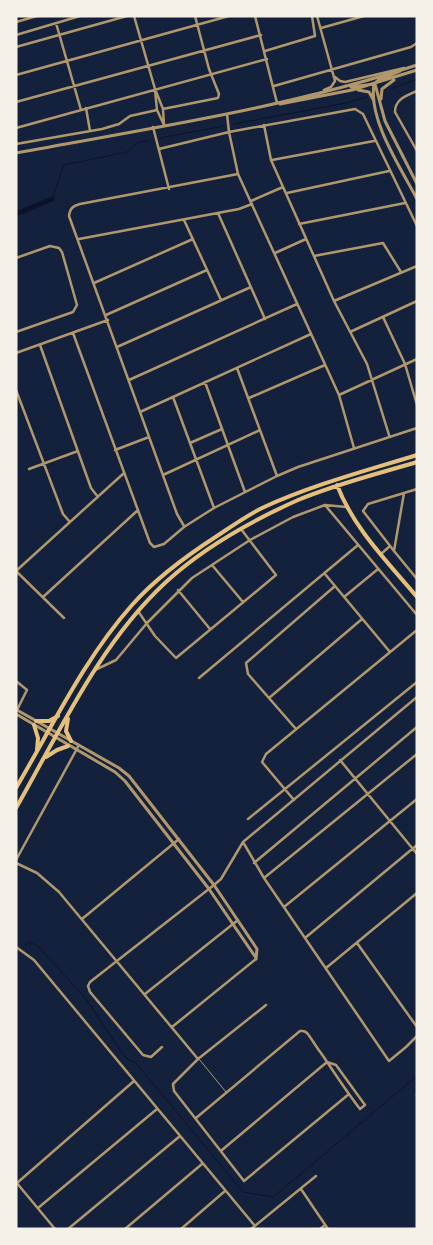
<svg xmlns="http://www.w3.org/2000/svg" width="433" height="1245" font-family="'DejaVu Sans',sans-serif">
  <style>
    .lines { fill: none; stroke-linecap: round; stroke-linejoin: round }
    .stream { stroke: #0b132b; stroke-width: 1 }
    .canal { stroke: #0b132b; stroke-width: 5 }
    .service { stroke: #b1986c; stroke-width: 1 }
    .minor { stroke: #b1986c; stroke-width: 2.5 }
    .tertiary { stroke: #b1986c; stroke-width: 3 }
    .secondary { stroke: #e5c07b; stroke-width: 4 }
  </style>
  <rect width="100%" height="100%" fill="#14213d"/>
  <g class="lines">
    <!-- stream -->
    <path class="stream" d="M391,89L417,79
      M234,124L346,103L367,97
      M159,138L224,126
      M52,199L64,165L127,152L137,143L150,140
      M25,945L31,942L39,947L86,999L126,1058L136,1063L243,1192L273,1197L417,1076"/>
    <!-- canal -->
    <path class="canal" d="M16,214L52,199"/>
    <!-- service -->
    <path class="service" d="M199,1059L226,1092"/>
    <!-- minor -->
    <path class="minor" d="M134,16L155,89L163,109L164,125
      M255,16L277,103
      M317,16L335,81L331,87L324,90
      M16,22L37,16
      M56,23L81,110
      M321,28L364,16
      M16,35L80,16
      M16,47L127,16
      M265,51L315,36L312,16
      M16,75L229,16
      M335,77L340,81L345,82L404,68
      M274,86L411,47L417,43
      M155,90L157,110L164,125
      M417,91C406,96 395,99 395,112L417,151
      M16,102L261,35
      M86,108L90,131
      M163,109L218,98L219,94L209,69L195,16
      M227,114L229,132L238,174L339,395L354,448
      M264,125L271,160L334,301L367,364L389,435
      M153,127L169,189
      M16,128L267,59
      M16,144L102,129L119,124L130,116L157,110
      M159,149L229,132L355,109L363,114L417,226
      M272,160L374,141
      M287,193L389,171
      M251,201L283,187
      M218,213L265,319
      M184,220L221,300
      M299,224L405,203
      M79,239L239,209L252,204
      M275,253L306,239
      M314,256L383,243L401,272
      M16,258L50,246L59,248L62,252L77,305L73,312L16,332
      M94,283L193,239
      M334,301L417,266
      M106,315L207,270
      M383,317L405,364L417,405
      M350,332L417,301
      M73,333L150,543L154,547L164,544L184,527L214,508L277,476L298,467L417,428
      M40,345L91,488L98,497
      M117,347L251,287
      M16,353L108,320
      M237,368L277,476
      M129,380L297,304
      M205,382L245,492
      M16,390L63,514L70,522
      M339,395L417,359
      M173,397L214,508
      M249,398L325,365
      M140,412L311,334
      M190,443L222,429
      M115,450L149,437
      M29,469L78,451
      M163,475L260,430
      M417,489L404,493L394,551L417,579
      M325,505L417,615
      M184,526L177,514L69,216C70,208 73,206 80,204L238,174
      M394,551L363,511L368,504L404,493
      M381,554L390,546
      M212,565L243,602
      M16,571L124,473
      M17,572L64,618
      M325,574L390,652
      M178,590L210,629
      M43,597L138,510
      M344,597L378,569
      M138,611L155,636L176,658L276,575L241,529
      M95,670L116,660L147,623L192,578L250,540L293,517L325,505L346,507
      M199,678L358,545
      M16,681L27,690L17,710
      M269,698L362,619
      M296,729L248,674L246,663L335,586
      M340,760L417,854
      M294,800L262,762L266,754L417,630
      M248,819L417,682
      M243,842L264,878L389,1061L406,1047L417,1036
      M16,860L79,745
      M16,863L37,873L59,892L198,1059
      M254,863L417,727
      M264,878L417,754
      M284,907L417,799
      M82,919L179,839
      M305,938L417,845
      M357,943L417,1027
      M16,947L34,960L255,1226
      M326,968L417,893
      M145,994L238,920
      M266,1005L198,1059L173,1084L174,1091L244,1181L349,1094
      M172,1027L256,959
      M162,1047L151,1057L143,1055L90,992L88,986L90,982L214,885L221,879L243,842L417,697
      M417,1096V1095
      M196,1118L300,1031C304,1031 304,1030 307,1033C312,1039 316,1047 321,1053C334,1072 346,1091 360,1109L365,1105L336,1065L327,1062L222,1150
      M16,1182L55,1229
      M17,1183L134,1081
      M301,1189L328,1229
      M38,1208L157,1109
      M68,1229L180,1136
      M125,1229L202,1164
      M181,1229L225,1191
      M251,1229L316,1176
      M320,1229L325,1225"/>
    <!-- tertiary -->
    <path class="tertiary" d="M375,83L380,79L400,71
      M374,84C368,120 401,168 417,199
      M375,84L385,121L417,184
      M351,87L374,84
      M358,90L369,92L374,101
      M381,99L382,89L394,80
      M280,104L352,90L417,70
      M16,153C150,128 287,108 417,65
      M17,710L119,768L129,776L214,885L257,949L256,959
      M16,714L115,772L125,781L209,889L256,958"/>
    <!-- secondary -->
    <path class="secondary" d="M337,485C354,529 387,561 417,597
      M68,719L66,731L71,741
      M36,721H49L58,716
      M34,725L38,738L37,750
      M46,757L57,750L68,746
      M16,788C52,727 84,659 132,605C156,578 186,556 217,536C232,526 246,516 262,508C312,485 365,471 417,455
      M16,808C60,731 100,643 166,582C204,547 251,521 298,500C336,484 377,474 417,462"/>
  </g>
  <!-- border -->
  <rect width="433" height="1245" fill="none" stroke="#f6f1e7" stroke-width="35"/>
</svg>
